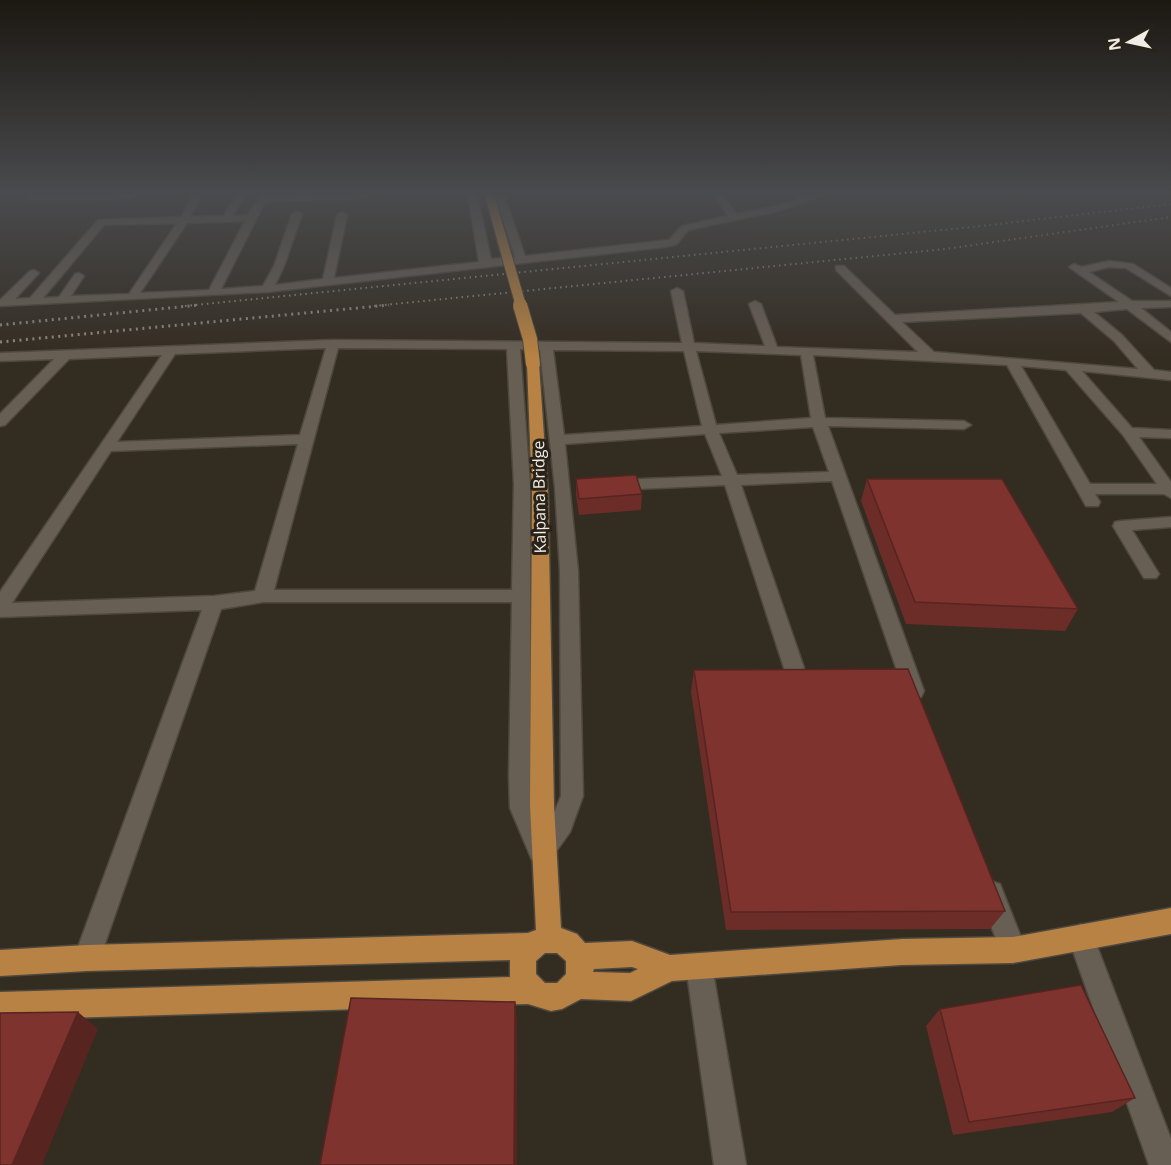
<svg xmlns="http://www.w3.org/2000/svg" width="1171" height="1165" font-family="'Open Sans',sans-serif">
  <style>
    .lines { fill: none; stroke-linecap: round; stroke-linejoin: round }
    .minor-casing { stroke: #4e483f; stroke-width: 3 }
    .major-casing { stroke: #4e483f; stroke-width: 3 }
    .minor { fill: #685f54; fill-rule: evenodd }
    .major { fill: #b78243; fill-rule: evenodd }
    .rail-far1 { stroke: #8e887f; stroke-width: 2; stroke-dasharray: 1.5 4; stroke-linecap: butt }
    .rail { stroke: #8e887f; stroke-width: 3; stroke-dasharray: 2 4.5; stroke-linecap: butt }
    .major-bridge-far1-casing { stroke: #4e483f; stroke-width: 12; stroke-linecap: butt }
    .major-bridge-casing { stroke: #4e483f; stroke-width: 16; stroke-linecap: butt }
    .major-bridge-far1 { stroke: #b78243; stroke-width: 10 }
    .major-bridge { stroke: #b78243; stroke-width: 14 }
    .wall { fill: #6c2c28 }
    .shaded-wall { fill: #582420 }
    .building { fill: #7e332e; stroke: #582420; stroke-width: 1.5 }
    .labels { text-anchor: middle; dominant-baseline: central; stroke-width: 6; stroke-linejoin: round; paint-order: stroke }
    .street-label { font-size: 16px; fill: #f1ece5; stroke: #292218 }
  </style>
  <rect width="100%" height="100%" fill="#332c21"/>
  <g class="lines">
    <defs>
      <path id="minor" d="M29,195H135L130,198L30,200L25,197Z
        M193,195H202L190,217L224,216L236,195H245L233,216L248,215L259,197L262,196L369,195L364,198L265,202L221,289L263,286L274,266L292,214L297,211L302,214L284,266L275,285L323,279L337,215L342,212L347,215L334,278L479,262L468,195H477L491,259L515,257L495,195H504L525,256L669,240L682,226L728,216L714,195H722L737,214L773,207L810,195H823L778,211L688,230L677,244L665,247L267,292L0,306V300L30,271L34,270L39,273L15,299L30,298L98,220L181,217ZM245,221L209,290L140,293L187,223ZM177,223L129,294L71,296L84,276L79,273L75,274L59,297L43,298L104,225Z
        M1109,261L1133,264L1171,288V296L1126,268L1109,267L1089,272L1132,301H1171V307L1141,308L1171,332V342L1127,309L1094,312L1122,335L1154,370L1171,372V380L1082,371L1132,428L1171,430V438L1139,437L1171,482V498L1164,494H1095L1100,502L1098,506H1086L1007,365L813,355L825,418L964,421L971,425L964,429L828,426L924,691L921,697L914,699L907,697L904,691L832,481L741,485L804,668L801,673L794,676L787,673L784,668L725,485L615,490L607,485L615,480L722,476L705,434L565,444L578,571L583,796L570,832L550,860L541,863L532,860L510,808L509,777L512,602H263L221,609L100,958L96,967L87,971L78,967L74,958L202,610L0,617V592L162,355L69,359L5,425L0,426V414L54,359L0,361V353L333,340L682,343L671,291L677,288L683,291L694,343L765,346L749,304L755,301L761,304L777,347L918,352L836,270V266H844L895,315L1119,302L1069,267L1074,264L1081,267ZM1081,313L1114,341L1138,369L934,352L902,322ZM326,348L300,435L117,442L175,354ZM338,348L507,349L514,484L512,590H274ZM520,349L540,350L555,488L560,571L561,796L552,818L543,830L534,808L531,777L530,484ZM553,350L684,351L702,426L564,435ZM696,351L801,355L811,418L716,425ZM1021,366L1066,370L1123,435L1157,484H1090ZM813,427L829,472L737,475L719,433ZM298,444L255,591L214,596L12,603L111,451Z
        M1171,517V527L1132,530L1159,574L1156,578H1144L1113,526L1115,522L1121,521Z
        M991,881L1000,884L1026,950L1022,959L1013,963L1004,959L978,893L982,884Z
        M1081,924L1090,928L1171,1139V1165H1149L1068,937L1072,928Z
        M699,953L708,957L712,966L746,1165H714L686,966L690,957Z"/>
      <path id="major" d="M485,195H494L512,257L511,259L502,257Z
        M533,360L539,364L548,494L554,805L561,928L577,934L585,943L632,941L670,955L902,939L1013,937L1171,908V934L1013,963L902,965L672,981L631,1001L581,999L562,1009L551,1011L528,1004L0,1020V992L510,977V960L87,971L0,976V950L87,945L528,933L536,930L530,805L532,494L527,364ZM545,953H557L566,961V974L557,983H545L536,974V961ZM632,967L638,969L630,973L593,972L594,969Z"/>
    </defs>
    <!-- minor casing -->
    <use href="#minor" class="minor-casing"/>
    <!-- major casing -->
    <use href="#major" class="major-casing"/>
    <!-- minor -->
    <use href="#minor" class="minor"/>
    <!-- major -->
    <use href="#major" class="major"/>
    <!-- rail-far1 -->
    <path class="rail-far1" d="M185,306L972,227L1171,204
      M374,306L945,249L1171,217"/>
    <!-- rail -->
    <path class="rail" d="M0,325L199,305
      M0,342L389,305"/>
    <defs>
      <path id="major-bridge-far1" d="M507,257L521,306"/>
      <path id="major-bridge" d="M520,305L530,339L533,364"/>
    </defs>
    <!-- major-bridge-far1 casing -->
    <use href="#major-bridge-far1" class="major-bridge-far1-casing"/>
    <!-- major-bridge casing -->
    <use href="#major-bridge" class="major-bridge-casing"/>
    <!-- major-bridge-far1 -->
    <use href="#major-bridge-far1" class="major-bridge-far1"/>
    <!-- major-bridge -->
    <use href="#major-bridge" class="major-bridge"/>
  </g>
  <!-- wall -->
  <path class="wall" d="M576,479L642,494L641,510L579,515L576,495Z
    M867,479L1078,609L1065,631L906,624L861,501Z
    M694,670L1005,911L990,929L726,930L691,692Z
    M940,1009L1135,1098L1112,1112L953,1135L926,1026Z"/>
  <!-- shaded-wall -->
  <path class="shaded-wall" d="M515,1002L517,1018V1165H514Z
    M78,1012L98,1029L42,1165H12Z"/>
  <!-- building -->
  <path class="building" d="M636,475L642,494L579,499L576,479Z
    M867,479H1002L1078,609L915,602Z
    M908,669L1005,911L731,912L694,670Z
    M1081,985L1135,1098L969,1122L940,1009Z
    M351,998L515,1002L514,1165H320Z
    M78,1012L12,1165H0V1013Z"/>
  <!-- sky -->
  <linearGradient id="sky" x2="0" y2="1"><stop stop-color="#1c1812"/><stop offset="0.54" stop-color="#4a4b4e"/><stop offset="1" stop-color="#4a4b4e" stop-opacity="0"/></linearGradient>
  <rect width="1171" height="358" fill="url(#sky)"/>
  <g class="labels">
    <!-- street labels -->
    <g class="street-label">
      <text transform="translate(539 497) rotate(-91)">Kalpana Bridge</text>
    </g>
  </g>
  <!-- north arrow -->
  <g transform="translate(1129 42) rotate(262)" stroke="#292218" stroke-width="4.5" paint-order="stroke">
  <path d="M0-4.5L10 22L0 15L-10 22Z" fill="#f1ece5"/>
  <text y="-9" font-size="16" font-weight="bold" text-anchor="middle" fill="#f1ece5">N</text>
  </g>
</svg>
